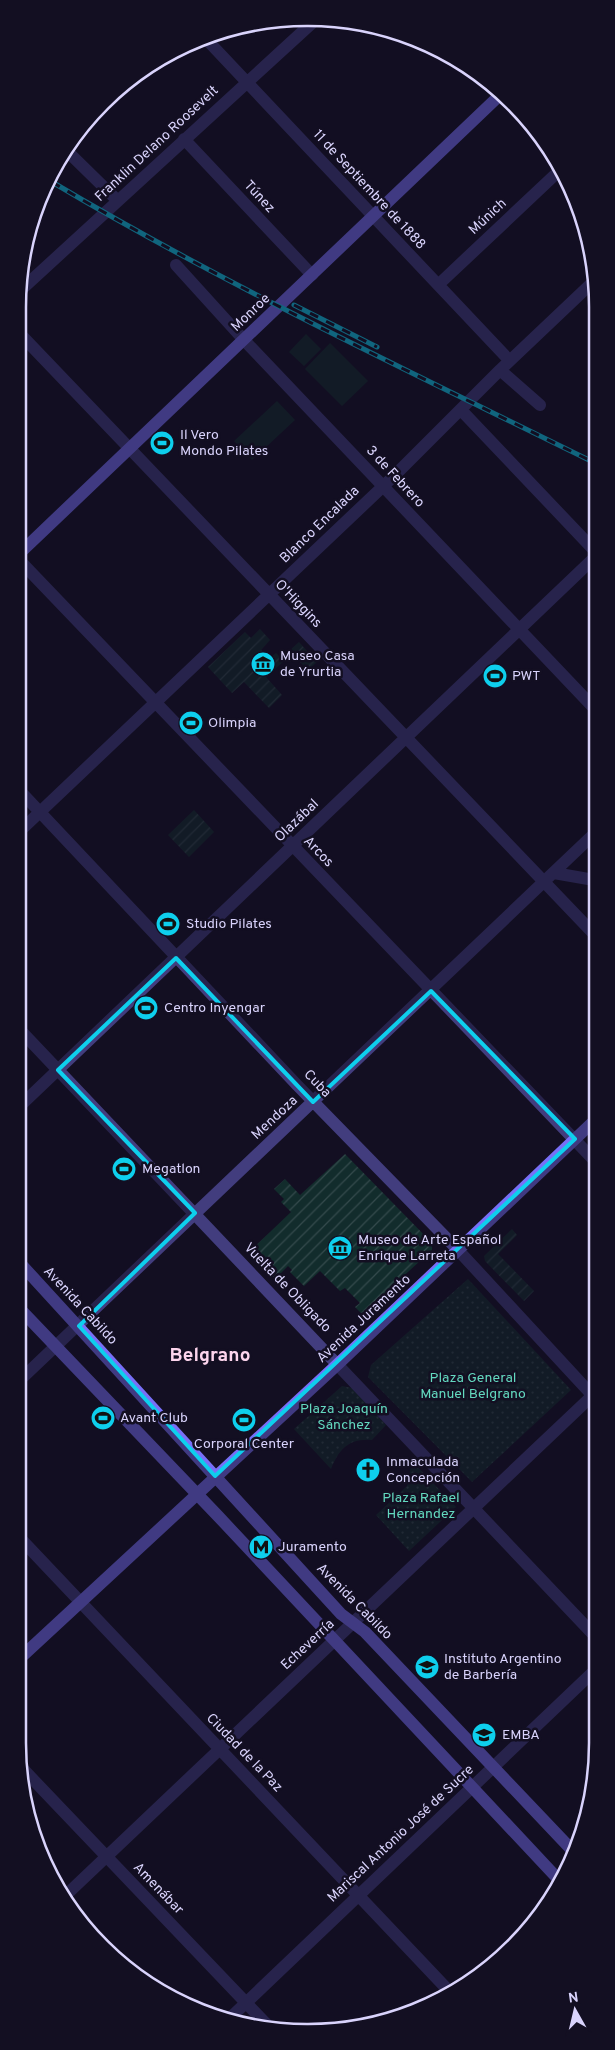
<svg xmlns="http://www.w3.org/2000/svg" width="615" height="2050" font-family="Overpass,sans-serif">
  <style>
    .park { fill: url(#park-dots) }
    .garden { fill: url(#garden-furrows) }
    .pitch { fill: #122c2c }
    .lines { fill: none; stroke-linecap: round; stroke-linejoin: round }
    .street { stroke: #423d7e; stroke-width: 12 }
    .secondary { stroke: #786ff7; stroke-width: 12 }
    .rail-casing { stroke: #0ecfed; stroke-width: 5 }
    .rail { stroke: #130f22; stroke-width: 3; stroke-dasharray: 9; stroke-linecap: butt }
    .marked { fill: none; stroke: #0ecfed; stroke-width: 4; stroke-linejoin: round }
    .labels { text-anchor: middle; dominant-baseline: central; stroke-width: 5; stroke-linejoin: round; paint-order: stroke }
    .street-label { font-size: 14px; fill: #d9d3fc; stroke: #130f22 }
    .poi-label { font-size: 14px; fill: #d9d3fc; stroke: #130f22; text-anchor: start }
    .park-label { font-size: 14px; fill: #63d8bf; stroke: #130f22 }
    .district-label { font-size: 19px; font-weight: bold; fill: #fdd5ed; stroke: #130f22 }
    .rim { fill: none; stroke: #d9d3fc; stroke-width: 2.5 }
  </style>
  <defs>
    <pattern id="park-dots" width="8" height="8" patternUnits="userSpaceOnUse" patternTransform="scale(1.25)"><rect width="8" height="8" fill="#122c2c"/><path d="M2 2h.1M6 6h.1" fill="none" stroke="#344a4c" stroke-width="1.8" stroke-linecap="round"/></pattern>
    <pattern id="garden-furrows" width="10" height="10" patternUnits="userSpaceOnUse" patternTransform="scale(1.25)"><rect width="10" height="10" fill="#122c2c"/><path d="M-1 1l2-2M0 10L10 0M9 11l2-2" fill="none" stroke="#344a4c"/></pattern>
  </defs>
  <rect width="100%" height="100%" fill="#130f22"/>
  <!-- park -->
  <path class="park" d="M468,1279L571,1390L472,1482L368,1377L371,1365Z
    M342,1386L352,1388L386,1425L372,1440C349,1438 339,1449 331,1469L294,1429Z
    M412,1461L456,1507L409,1551L376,1515L407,1486Z"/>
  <!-- garden -->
  <path class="garden" d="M260,629L270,640L261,650L270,658L276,653L284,661L266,677L282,695L269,708L244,682L232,693L208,667L245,632L251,638Z
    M299,642L317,662L308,670L289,651Z
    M194,810L214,832L189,857L168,835Z
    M345,1154L432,1243V1250L362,1314L355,1307L360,1303L345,1288L340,1291L320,1271L304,1286L290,1272L292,1270L288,1266L275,1279L249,1252L291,1212L281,1202L284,1199L274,1189L285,1179L300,1195Z
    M512,1229L517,1235L498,1254L534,1291L524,1301L485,1261L484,1256Z"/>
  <!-- pitch -->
  <path class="pitch" d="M306,334L321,349L304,366L289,352Z
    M330,343L368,381L342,406L305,369Z
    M277,401L295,420L252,460L234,441Z"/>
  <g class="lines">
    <!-- street -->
    <path class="street" d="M208,41L509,360
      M184,139L312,275
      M65,149L118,201
      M176,265L244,340L594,708
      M438,285L559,171
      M23,288L312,23
      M23,337L594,934
      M500,370L540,405
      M461,410L594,550
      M22,563L593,1159
      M21,792L297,1085L458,1250L593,1396
      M21,830L395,475L500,370L595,280
      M554,873L594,880
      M20,1030L592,1633
      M20,1106L594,558
      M19,1381L594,834
      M18,1536L448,1990
      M23,1769L272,2030
      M66,1895L593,1395
      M230,2018L592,1673"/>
    <!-- secondary -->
    <path class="secondary" d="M22,551L500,95
      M19,1262L341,1614L365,1632L571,1849
      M19,1308L218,1516L559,1880
      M18,1660L339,1363L593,1122"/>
    <defs>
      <path id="rail" d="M52,182C227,286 413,373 595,463
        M294,305L377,347"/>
    </defs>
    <!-- rail casing -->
    <use href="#rail" class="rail-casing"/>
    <!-- rail -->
    <use href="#rail" class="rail"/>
  </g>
  <!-- marked area -->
  <path d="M0 0H615V2050H0ZM176,958L313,1102L431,991L575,1139L215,1476L79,1326L195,1213L58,1070Z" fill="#130f22" fill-opacity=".55" fill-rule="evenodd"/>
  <path class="marked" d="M176,958L313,1102L431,991L575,1139L215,1476L79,1326L195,1213L58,1070Z"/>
  <!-- icons -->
  <defs>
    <symbol id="stadium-disc" viewBox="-11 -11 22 22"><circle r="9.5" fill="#0ecfed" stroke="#130f22"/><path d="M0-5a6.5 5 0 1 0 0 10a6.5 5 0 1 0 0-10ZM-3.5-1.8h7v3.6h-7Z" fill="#111"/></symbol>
    <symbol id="museum-disc" viewBox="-11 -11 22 22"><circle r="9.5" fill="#0ecfed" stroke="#130f22"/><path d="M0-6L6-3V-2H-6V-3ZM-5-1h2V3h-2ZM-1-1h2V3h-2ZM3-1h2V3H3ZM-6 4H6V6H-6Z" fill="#111"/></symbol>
    <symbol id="church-disc" viewBox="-11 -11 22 22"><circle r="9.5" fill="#0ecfed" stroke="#130f22"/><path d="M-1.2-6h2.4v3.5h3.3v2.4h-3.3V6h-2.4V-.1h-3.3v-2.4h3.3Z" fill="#111"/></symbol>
    <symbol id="metro-disc" viewBox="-11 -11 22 22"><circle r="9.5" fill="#0ecfed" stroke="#130f22"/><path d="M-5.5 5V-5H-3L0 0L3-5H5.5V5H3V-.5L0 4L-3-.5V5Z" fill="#111"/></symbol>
    <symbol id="university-disc" viewBox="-11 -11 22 22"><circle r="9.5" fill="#0ecfed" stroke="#130f22"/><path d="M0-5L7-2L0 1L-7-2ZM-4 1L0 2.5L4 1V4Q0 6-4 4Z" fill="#111"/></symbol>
  </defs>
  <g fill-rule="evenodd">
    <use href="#stadium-disc" x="148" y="429" width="28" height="28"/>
    <use href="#museum-disc" x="249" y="650" width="28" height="28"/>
    <use href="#stadium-disc" x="481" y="662" width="28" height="28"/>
    <use href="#stadium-disc" x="177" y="709" width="28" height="28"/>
    <use href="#stadium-disc" x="154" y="910" width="28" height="28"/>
    <use href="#stadium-disc" x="132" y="994" width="28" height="28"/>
    <use href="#stadium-disc" x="110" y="1155" width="28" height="28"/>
    <use href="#museum-disc" x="326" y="1234" width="28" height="28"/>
    <use href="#stadium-disc" x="89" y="1404" width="28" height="28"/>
    <use href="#stadium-disc" x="230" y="1406" width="28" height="28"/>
    <use href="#church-disc" x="354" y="1456" width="28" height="28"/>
    <use href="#metro-disc" x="247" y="1533" width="28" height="28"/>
    <use href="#university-disc" x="413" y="1653" width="28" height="28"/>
    <use href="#university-disc" x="470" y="1721" width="28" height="28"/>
  </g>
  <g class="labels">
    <!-- street labels -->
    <g class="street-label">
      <text transform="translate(157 144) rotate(-43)">Franklin Delano Roosevelt</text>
      <text transform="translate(369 190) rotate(47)">11 de Septiembre de 1888</text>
      <text transform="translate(259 197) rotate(47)">Túnez</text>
      <text transform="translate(488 217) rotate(-43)">Múnich</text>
      <text transform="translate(251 313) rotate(-44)">Monroe</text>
      <text transform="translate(395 477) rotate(47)">3 de Febrero</text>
      <text transform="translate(320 525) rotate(-44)">Blanco Encalada</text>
      <text transform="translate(298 604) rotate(46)">O'Higgins</text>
      <text transform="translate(297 821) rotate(-44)">Olazábal</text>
      <text transform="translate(318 852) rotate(46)">Arcos</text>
      <text transform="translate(317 1084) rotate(46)">Cuba</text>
      <text transform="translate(275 1118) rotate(-43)">Mendoza</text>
      <text transform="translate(287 1288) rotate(46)">Vuelta de Obligado</text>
      <text transform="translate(80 1306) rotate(47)">Avenida Cabildo</text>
      <text transform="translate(364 1319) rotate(-43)">Avenida Juramento</text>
      <text transform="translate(354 1602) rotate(45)">Avenida Cabildo</text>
      <text transform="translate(308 1645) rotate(-43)">Echeverría</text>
      <text transform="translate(244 1753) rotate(46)">Ciudad de la Paz</text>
      <text transform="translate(401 1834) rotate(-43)">Mariscal Antonio José de Sucre</text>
      <text transform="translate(158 1889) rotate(46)">Amenábar</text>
    </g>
    <!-- poi labels -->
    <g class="poi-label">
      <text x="180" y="435">Il Vero<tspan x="180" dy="16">Mondo Pilates</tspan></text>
      <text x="280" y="656">Museo Casa<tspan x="280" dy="16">de Yrurtia</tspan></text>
      <text x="512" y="676">PWT</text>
      <text x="208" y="723">Olimpia</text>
      <text x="186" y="924">Studio Pilates</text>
      <text x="164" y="1008">Centro Inyengar</text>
      <text x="142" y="1169">Megatlon</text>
      <text x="358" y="1240">Museo de Arte Español<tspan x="358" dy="16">Enrique Larreta</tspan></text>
      <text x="120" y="1418">Avant Club</text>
      <text x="244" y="1444" text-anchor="middle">Corporal Center</text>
      <text x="386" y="1462">Inmaculada<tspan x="386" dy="16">Concepción</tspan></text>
      <text x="278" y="1547">Juramento</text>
      <text x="444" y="1659">Instituto Argentino<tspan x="444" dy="16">de Barbería</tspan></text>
      <text x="502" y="1735">EMBA</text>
    </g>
    <!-- park labels -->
    <g class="park-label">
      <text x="473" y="1378">Plaza General<tspan x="473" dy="16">Manuel Belgrano</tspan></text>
      <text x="344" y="1409">Plaza Joaquín<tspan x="344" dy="16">Sánchez</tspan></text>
      <text x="421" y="1498">Plaza Rafael<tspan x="421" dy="16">Hernandez</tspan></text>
    </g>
    <!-- district labels -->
    <g class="district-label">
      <text x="210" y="1356">Belgrano</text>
    </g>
  </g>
  <!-- crop -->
  <path d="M0 0H615V2050H0ZM307 26H308A281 281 0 0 1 589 307V1743A281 281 0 0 1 308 2024H307A281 281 0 0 1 26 1743V307A281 281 0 0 1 307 26Z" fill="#130f22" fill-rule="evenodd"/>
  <path class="rim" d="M307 26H308A281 281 0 0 1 589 307V1743A281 281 0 0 1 308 2024H307A281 281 0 0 1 26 1743V307A281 281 0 0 1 307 26Z"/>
  <!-- north arrow -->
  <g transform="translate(575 2010) rotate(352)" stroke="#130f22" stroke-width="4" paint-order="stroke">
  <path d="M0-4L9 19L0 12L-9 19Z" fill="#d9d3fc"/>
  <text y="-8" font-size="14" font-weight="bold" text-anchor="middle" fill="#d9d3fc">N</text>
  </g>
</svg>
